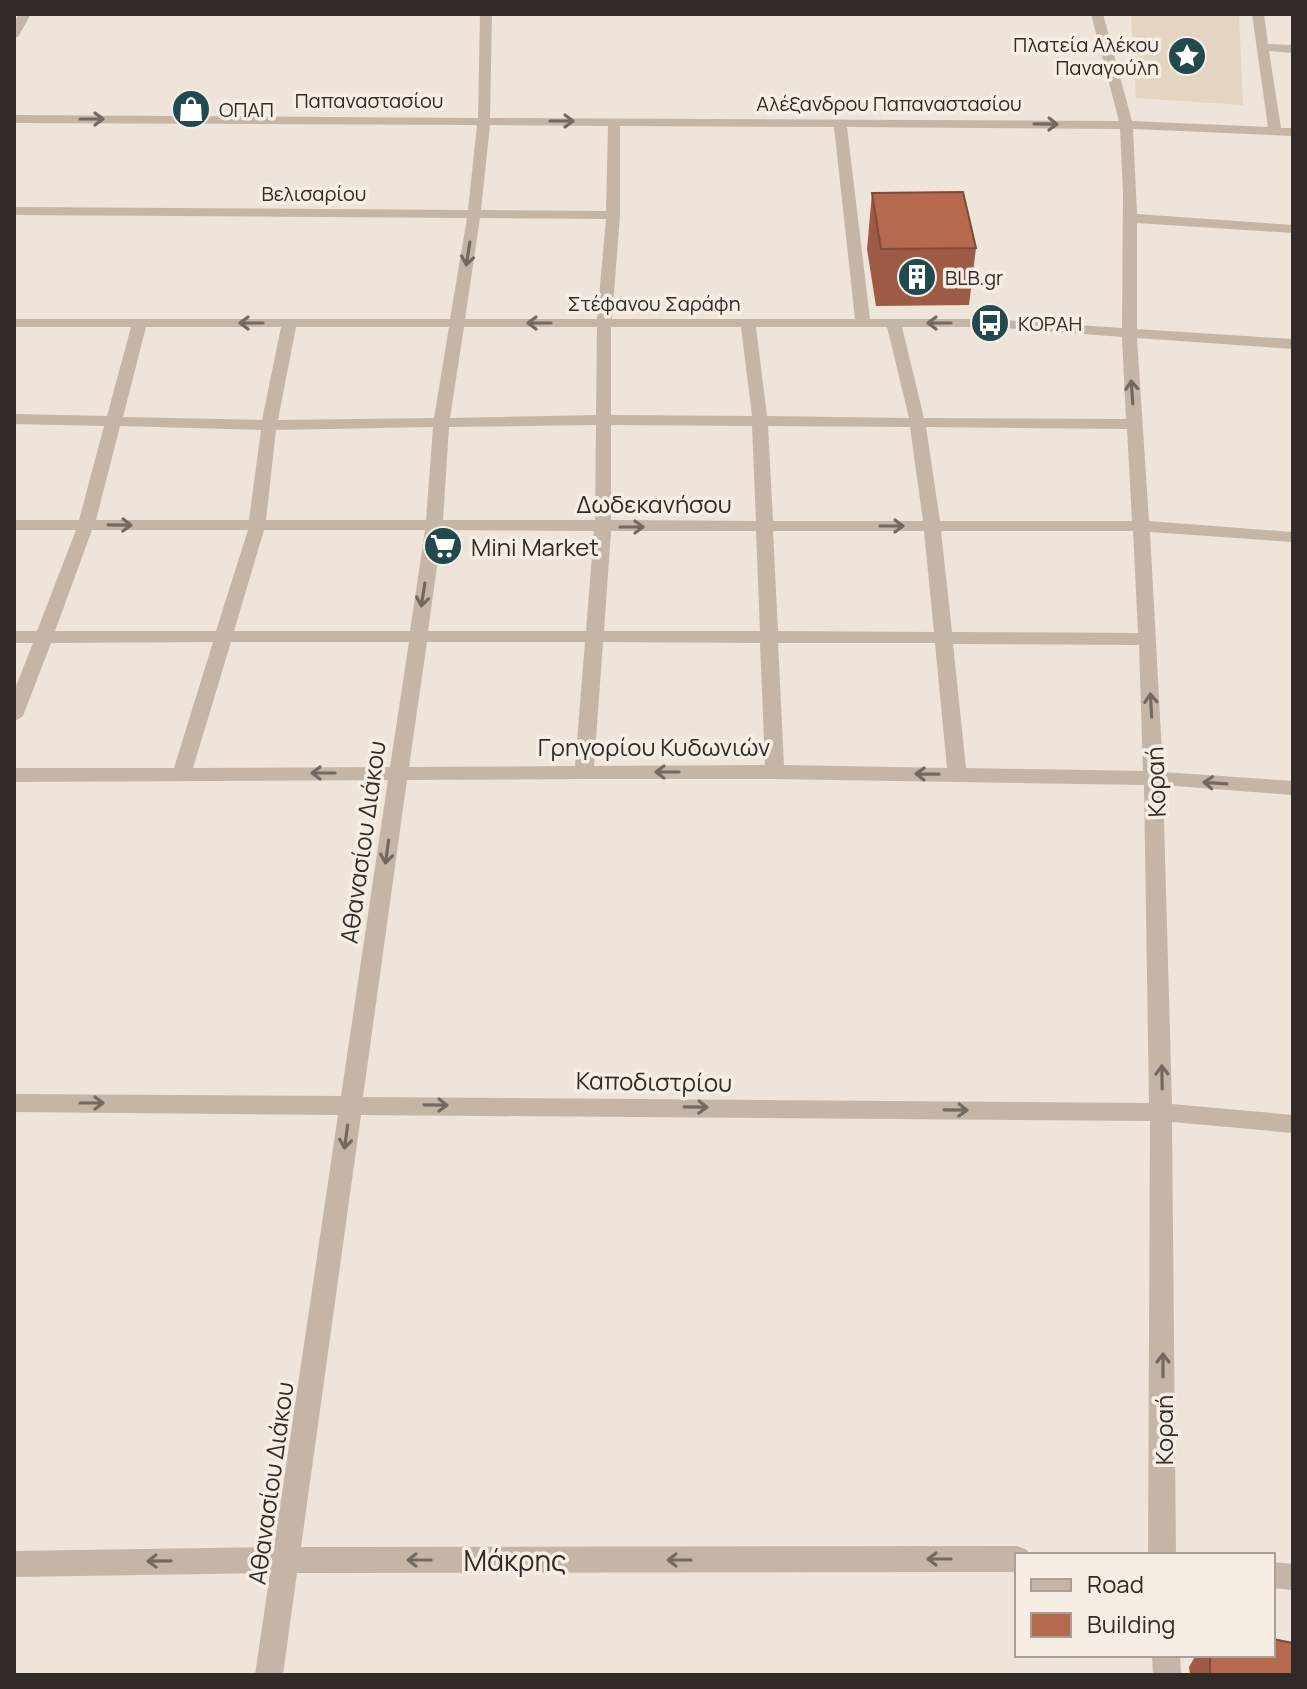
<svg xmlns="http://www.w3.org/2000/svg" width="1307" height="1689" font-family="Manrope,sans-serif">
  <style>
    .plaza { fill: #e4d5c2 }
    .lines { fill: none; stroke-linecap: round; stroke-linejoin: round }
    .minor { fill: #c4b5a7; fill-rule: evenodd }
    .wall { fill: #9d5a44 }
    .building { fill: #b6694f; stroke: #7f4a37; stroke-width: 2 }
    .oneway { stroke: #736961 }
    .labels { text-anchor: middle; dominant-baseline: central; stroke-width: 7; stroke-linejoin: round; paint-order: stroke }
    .far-poi-label { font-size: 20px; fill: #312a27; stroke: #f6eee5; text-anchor: start }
    .far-street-label { font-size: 20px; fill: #312a27; stroke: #f6eee5 }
    .street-label { font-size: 24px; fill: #312a27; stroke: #f6eee5 }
    .poi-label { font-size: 24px; fill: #312a27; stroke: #f6eee5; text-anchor: start }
    .near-street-label { font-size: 28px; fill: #312a27; stroke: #f6eee5 }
  </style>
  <rect width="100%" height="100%" fill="#eee4da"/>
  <!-- plaza -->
  <path class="plaza" d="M1131,14H1239L1243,105L1136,98Z"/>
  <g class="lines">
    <!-- minor -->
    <path class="minor" d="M19,14H31L18,37L14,38V23Z
      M480,14H492L490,118L1119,121L1091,14H1103L1132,121L1268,127L1252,14H1264L1268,44L1293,45V53L1269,51L1281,128H1293V136L1133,129L1137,214L1293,225V233L1137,223V329L1293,339V349L1137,338L1149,521L1293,532V542L1150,532L1163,772L1293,781V795L1163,785L1172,1104L1293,1115V1133L1172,1122L1176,1555H1148L1150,1121L361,1115L301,1547L1017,1546L1027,1550L1029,1555H1017V1572L297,1573L283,1675H255L270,1573L14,1577V1551L274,1547L338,1115L14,1112V1094L341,1096L388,780L14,782V768H174L213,642L51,643L23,716L14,722V691L33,643H14V631H37L76,530H14V520H79L104,426L14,424V414L107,416L131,327H14V319H450L467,218L14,215V207L468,210L477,125L14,123V115L478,118ZM490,125L608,126L606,211L481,210ZM620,126L834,127L855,319H612L620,215ZM847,127L1120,129L1123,192L1122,328L990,319H870ZM480,218L606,219L597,319H465ZM146,327H281L262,420L123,417ZM296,327H449L434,418L278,420ZM464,327H597L596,415L450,418ZM611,327H741L752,416L611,415ZM756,327H887L909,418L767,416ZM902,327H990L1122,337L1126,419L924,418ZM596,425L595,520H443L449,427ZM611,425L752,426L756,521L611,520ZM120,426L261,430L249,520H96ZM768,426L910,427L923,521H773ZM433,427L426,520H266L276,430ZM926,427L1127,429L1132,521H940ZM92,530H248L216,631H55ZM264,530H425L410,631H234ZM442,530L594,531L586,631H428ZM611,531H756L760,631H604ZM773,531H924L934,632L778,631ZM941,531H1133L1138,633L952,632ZM231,642H409L390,767L193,768ZM427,642H585L575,766L409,767ZM603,642L760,643L765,765L594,766ZM778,643H935L947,768L784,765ZM953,644L1139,645L1143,771L966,768ZM583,779H775L1144,785L1149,1103L363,1097L407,780Z
      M1273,1562L1293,1564V1590L1273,1588Z
      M1152,1655H1180L1181,1675H1153Z"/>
  </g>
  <!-- wall -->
  <path class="wall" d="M872,193L976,248L969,305L876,306L867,249Z
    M1196,1655H1273L1293,1675H1190L1189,1667Z"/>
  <!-- building -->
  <path class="building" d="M963,192L976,248L881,249L872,193Z
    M1273,1639L1293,1643V1675H1210V1655H1273Z"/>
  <!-- one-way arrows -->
  <defs><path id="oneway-shaft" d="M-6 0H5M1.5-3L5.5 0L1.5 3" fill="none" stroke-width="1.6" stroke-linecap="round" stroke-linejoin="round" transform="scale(2)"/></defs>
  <g class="oneway">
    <use href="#oneway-shaft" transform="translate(92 119)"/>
    <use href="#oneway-shaft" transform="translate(562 121)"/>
    <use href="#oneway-shaft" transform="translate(1046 124) rotate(1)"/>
    <use href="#oneway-shaft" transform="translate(468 254) rotate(99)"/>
    <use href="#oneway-shaft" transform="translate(251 323) rotate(-180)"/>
    <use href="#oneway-shaft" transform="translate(539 323) rotate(-180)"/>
    <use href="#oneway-shaft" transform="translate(939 323) rotate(-180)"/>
    <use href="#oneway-shaft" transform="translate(1132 392) rotate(-94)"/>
    <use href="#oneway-shaft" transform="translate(120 525) rotate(1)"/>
    <use href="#oneway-shaft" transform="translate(892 526)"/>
    <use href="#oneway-shaft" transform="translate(632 527)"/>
    <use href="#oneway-shaft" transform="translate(423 595) rotate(99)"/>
    <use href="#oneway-shaft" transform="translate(1151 705) rotate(-93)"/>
    <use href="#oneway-shaft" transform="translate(667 772) rotate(180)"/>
    <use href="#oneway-shaft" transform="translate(323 773) rotate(-180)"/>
    <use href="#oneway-shaft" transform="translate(927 774) rotate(-179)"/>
    <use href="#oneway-shaft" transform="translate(1215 783) rotate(-176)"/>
    <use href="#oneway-shaft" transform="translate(387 852) rotate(98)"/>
    <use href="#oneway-shaft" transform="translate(1162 1077) rotate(-91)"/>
    <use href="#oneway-shaft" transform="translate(92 1103)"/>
    <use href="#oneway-shaft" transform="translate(436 1105) rotate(1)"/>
    <use href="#oneway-shaft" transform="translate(696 1107) rotate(1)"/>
    <use href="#oneway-shaft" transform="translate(956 1110) rotate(1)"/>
    <use href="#oneway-shaft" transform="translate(346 1137) rotate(98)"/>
    <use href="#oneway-shaft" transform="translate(1163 1365) rotate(-90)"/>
    <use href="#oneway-shaft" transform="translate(939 1559) rotate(180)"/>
    <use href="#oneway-shaft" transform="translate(419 1560) rotate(180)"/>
    <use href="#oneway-shaft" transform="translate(679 1560) rotate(180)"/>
    <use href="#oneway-shaft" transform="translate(159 1561) rotate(179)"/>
  </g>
  <!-- icons -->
  <defs>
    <symbol id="sight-disc" viewBox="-11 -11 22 22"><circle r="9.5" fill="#224a4d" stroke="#f6eee5"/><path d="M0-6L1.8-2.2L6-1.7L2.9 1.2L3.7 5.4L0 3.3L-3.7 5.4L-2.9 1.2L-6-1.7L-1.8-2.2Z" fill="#fff"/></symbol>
    <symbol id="shop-disc" viewBox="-11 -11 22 22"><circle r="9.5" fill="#224a4d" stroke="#f6eee5"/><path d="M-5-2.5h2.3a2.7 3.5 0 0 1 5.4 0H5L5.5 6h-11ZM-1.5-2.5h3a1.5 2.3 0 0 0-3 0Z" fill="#fff"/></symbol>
    <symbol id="building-disc" viewBox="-11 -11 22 22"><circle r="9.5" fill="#224a4d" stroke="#f6eee5"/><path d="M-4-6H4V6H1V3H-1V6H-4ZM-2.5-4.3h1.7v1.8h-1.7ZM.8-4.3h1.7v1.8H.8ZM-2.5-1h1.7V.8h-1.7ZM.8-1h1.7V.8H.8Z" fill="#fff"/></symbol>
    <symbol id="bus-disc" viewBox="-11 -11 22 22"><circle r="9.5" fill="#224a4d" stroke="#f6eee5"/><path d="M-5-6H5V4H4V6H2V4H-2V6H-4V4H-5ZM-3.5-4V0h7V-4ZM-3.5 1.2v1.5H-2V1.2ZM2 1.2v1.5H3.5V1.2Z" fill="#fff"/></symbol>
    <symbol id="supermarket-disc" viewBox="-11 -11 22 22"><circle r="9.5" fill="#224a4d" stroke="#f6eee5"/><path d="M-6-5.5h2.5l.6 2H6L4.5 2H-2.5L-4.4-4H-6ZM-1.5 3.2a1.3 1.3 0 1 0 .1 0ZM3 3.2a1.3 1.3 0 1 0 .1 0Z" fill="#fff"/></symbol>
  </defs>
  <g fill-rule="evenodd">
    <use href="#sight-disc" x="1165" y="34" width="44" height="44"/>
    <use href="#shop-disc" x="169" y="87" width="44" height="44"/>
    <use href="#building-disc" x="895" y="255" width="44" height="44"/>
    <use href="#bus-disc" x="968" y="301" width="44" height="44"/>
    <use href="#supermarket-disc" x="421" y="524" width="44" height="44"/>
  </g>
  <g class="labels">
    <!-- far-poi labels -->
    <g class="far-poi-label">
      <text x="1159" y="44" text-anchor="end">Πλατεία Αλέκου<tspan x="1159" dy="23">Παναγούλη</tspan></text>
      <text x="219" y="109">ΟΠΑΠ</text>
      <text x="945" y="277">BLB.gr</text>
      <text x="1018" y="323">ΚΟΡΑΗ</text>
    </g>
    <!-- far-street labels -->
    <g class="far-street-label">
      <text x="369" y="100">Παπαναστασίου</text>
      <text x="889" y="103">Αλέξανδρου Παπαναστασίου</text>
      <text x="314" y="193">Βελισαρίου</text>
      <text x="654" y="303">Στέφανου Σαράφη</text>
    </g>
    <!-- street labels -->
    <g class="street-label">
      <text x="654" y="503">Δωδεκανήσου</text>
      <text x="654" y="746">Γρηγορίου Κυδωνιών</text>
      <text transform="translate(1155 782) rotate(-92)">Κοραή</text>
      <text transform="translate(362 842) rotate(-82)">Αθανασίου Διάκου</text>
      <text transform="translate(654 1081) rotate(1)">Καποδιστρίου</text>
      <text transform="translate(1163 1430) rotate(-90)">Κοραή</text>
      <text transform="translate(270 1483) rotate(-82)">Αθανασίου Διάκου</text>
    </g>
    <!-- poi labels -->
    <g class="poi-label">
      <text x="471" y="546">Mini Market</text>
    </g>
    <!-- near-street labels -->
    <g class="near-street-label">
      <text x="515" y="1560">Μάκρης</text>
    </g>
  </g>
  <!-- border -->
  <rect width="1307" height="1689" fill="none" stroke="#312a27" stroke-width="32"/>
  <!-- legend -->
  <rect x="1015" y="1553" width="260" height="104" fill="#f6eee5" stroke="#a7a099" stroke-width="2"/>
  <rect x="1031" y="1579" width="40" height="12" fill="#c4b5a7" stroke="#a7a099" stroke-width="2"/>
  <text x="1087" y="1593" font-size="24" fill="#312a27">Road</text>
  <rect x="1031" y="1613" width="40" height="24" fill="#b6694f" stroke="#a7a099" stroke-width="2"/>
  <text x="1087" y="1633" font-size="24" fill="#312a27">Building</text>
</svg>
